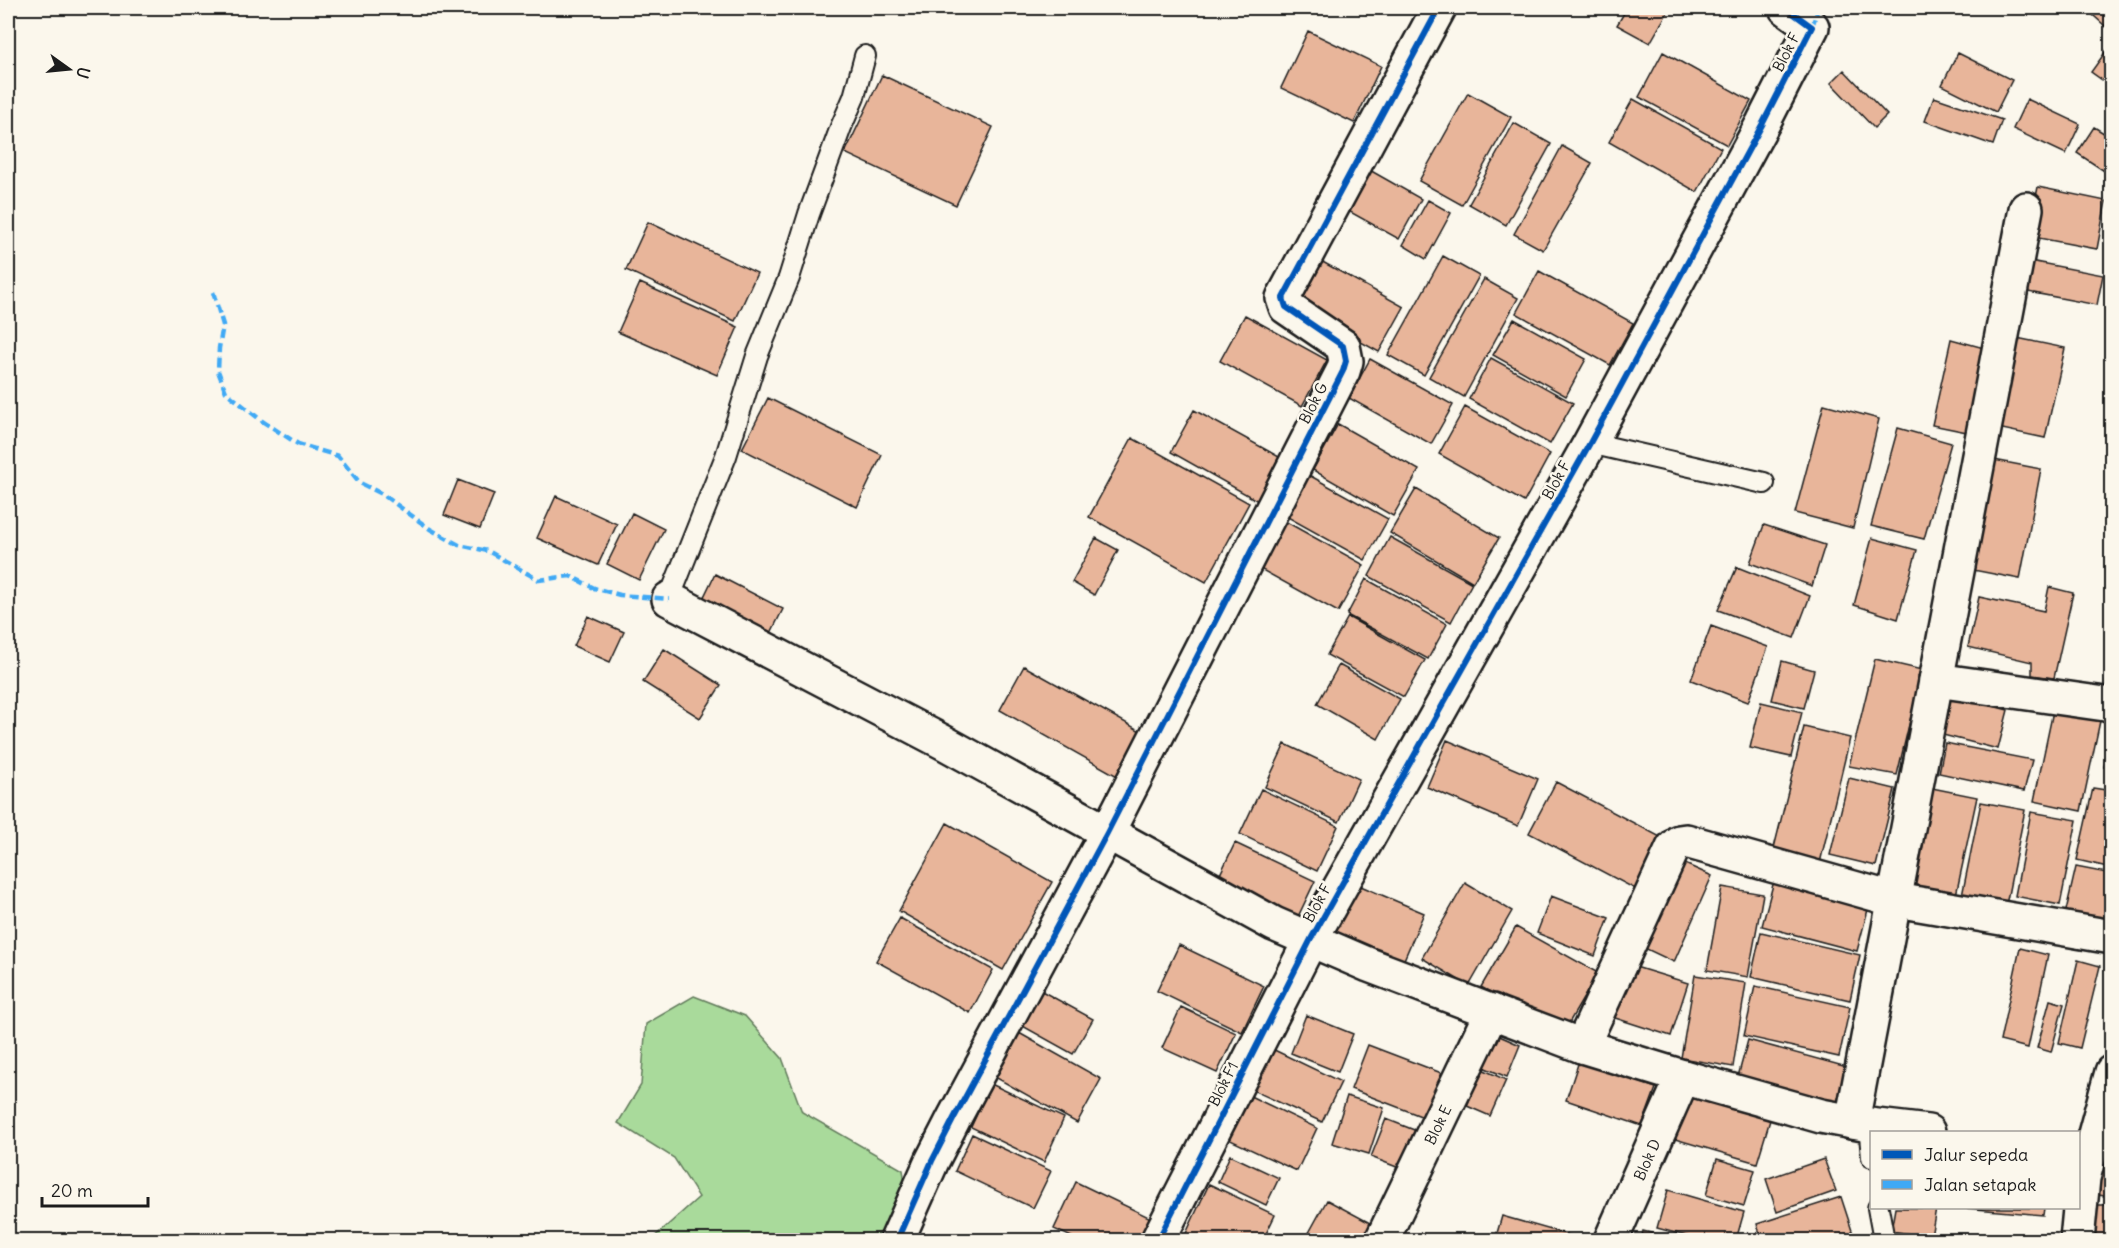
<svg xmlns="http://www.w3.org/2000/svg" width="2119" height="1248" font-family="Delius,sans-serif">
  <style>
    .green { fill: #a9da9b; stroke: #627b5c; stroke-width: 1.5 }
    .building { fill: #e8b59a; stroke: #1c1c1c; stroke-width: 1.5 }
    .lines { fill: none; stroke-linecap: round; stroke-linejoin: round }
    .lane-casing { stroke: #1c1c1c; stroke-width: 24 }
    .street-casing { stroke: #1c1c1c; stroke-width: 38 }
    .lane { stroke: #fbf7ec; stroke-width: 20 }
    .street { stroke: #fbf7ec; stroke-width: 33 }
    .quiet { stroke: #3fa9f5; stroke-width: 4.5; stroke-dasharray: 9 4.5; stroke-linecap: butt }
    .cycleway-casing { stroke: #fbf7ec; stroke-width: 10 }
    .cycleway { stroke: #0057b8; stroke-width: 6 }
    .labels { text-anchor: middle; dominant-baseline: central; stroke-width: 5; stroke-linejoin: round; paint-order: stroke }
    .street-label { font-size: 15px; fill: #1c1c1c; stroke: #fbf7ec }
  </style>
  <rect width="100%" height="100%" fill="#fbf7ec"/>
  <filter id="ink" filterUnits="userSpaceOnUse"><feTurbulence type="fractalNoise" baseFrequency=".0167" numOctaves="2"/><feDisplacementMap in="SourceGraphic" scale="12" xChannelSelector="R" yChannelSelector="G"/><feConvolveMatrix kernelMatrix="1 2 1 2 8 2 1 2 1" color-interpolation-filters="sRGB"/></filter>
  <g filter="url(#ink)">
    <!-- green -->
    <path class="green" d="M694,996L745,1016L782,1058L802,1112L903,1170L914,1240H651L699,1197L674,1158L618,1123L641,1085L646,1024Z"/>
    <!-- building -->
    <path class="building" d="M1627,8H1670L1650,43L1617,25Z
      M2085,8H2112V32Z
      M1308,31L1381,66L1354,123L1281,88Z
      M2109,47L2112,49V87L2091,72Z
      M1663,52L1751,101L1727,145L1639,97Z
      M1958,53L2012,80L1996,112L1942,85Z
      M1844,70L1887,115L1874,128L1831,83Z
      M882,75L993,127L956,205L845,153Z
      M1468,93L1511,117L1462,205L1419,181Z
      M1934,97L2002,120L1993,145L1925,121Z
      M1633,99L1721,148L1697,192L1609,142Z
      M2027,99L2080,124L2066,154L2013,129Z
      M1514,123L1551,144L1506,225L1469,204Z
      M2094,127L2112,138V176L2077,153Z
      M1562,146L1592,163L1543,250L1514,234Z
      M1366,168L1421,199L1399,239L1343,208Z
      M2038,187L2106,201L2097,249L2028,236Z
      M1428,200L1451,213L1426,259L1403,245Z
      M648,222L757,273L735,321L626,270Z
      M1443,256L1479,276L1424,375L1388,355Z
      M1319,260L1404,307L1379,352L1294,305Z
      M2030,261L2103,275L2097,305L2023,291Z
      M1539,271L1633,323L1610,365L1516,313Z
      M1484,279L1518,298L1464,397L1429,377Z
      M640,283L738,327L717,375L618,332Z
      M1245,315L1327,360L1302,406L1220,361Z
      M1514,319L1586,359L1566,396L1493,355Z
      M2012,337L2065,348L2045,438L1993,427Z
      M1951,339L1984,348L1967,432L1932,425Z
      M1491,358L1573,403L1550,444L1469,399Z
      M1370,359L1453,405L1431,444L1349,398Z
      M768,398L882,455L857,507L742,449Z
      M1824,404L1879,419L1853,528L1795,513Z
      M1465,407L1550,454L1524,502L1439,454Z
      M1194,410L1281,458L1258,501L1171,452Z
      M1338,424L1419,470L1393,516L1313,470Z
      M1898,428L1951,443L1924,539L1871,526Z
      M1132,438L1249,503L1206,582L1089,517Z
      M1989,459L2041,469L2020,579L1968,569Z
      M1307,474L1388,519L1365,560L1284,515Z
      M458,480L494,494L480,529L444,515Z
      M1416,489L1499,538L1473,582L1390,533Z
      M556,496L617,524L598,565L537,538Z
      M632,513L664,529L639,580L607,564Z
      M1281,519L1364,565L1338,612L1255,566Z
      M1764,525L1825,545L1812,586L1750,563Z
      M1390,537L1472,583L1451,622L1369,576Z
      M1096,538L1118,550L1094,595L1072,582Z
      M1872,538L1917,550L1898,619L1854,605Z
      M1737,567L1810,596L1794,638L1718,610Z
      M715,574L783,609L767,641L699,607Z
      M1366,579L1447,624L1428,659L1347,615Z
      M2049,587L2073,593L2054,678L2032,675V662L1968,647L1979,597L2044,611Z
      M588,616L624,632L610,662L574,646Z
      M1348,617L1425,660L1404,697L1327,655Z
      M1711,626L1768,647L1748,702L1691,680Z
      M664,649L721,685L700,718L643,682Z
      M2112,656V684L2106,683Z
      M1875,659L1922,670L1897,775L1849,766Z
      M1782,661L1814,670L1804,708L1772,700Z
      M1339,665L1400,699L1378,739L1317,704Z
      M1024,666L1144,733L1119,777L1000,710Z
      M1949,695L2008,710L1998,749L1939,734Z
      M1761,702L1802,712L1791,757L1750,748Z
      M2053,711L2100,721L2081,811L2034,801Z
      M1804,727L1850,738L1819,867L1772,856Z
      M2112,729V768L2104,767Z
      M1447,740L1538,779L1518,826L1427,787Z
      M1945,743L2032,760L2024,791L1939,773Z
      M1285,744L1359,779L1339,822L1265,787Z
      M1849,778L1895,789L1876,866L1830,855Z
      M1556,782L1668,841L1641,892L1529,833Z
      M1932,788L1977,797L1956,895L1911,886Z
      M2093,788L2112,791V868L2077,860Z
      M1261,789L1338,826L1317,871L1240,834Z
      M1981,802L2025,810L2006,905L1962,896Z
      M2031,812L2077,820L2060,905L2015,896Z
      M947,823L1052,882L1003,970L899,911Z
      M1235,843L1315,881L1294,925L1214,887Z
      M1676,860L1712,876L1674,962L1638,945Z
      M2076,867L2112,874L2110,925L2065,915Z
      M1775,877L1870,902L1857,951L1762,926Z
      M1465,883L1512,911L1469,986L1422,958Z
      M1356,884L1424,913L1403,962L1335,933Z
      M1722,887L1763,894L1748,977L1707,970Z
      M1551,896L1609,918L1595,956L1537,933Z
      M900,918L993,970L970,1013L876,961Z
      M1516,927L1598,973L1563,1033L1481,987Z
      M1761,932L1860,955L1850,1000L1751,977Z
      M1179,945L1264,986L1242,1032L1157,991Z
      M2020,948L2048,955L2028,1048L2000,1041Z
      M2078,960L2100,966L2080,1048L2059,1043Z
      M1629,965L1688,983L1671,1036L1612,1017Z
      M1695,975L1746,983L1733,1067L1681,1058Z
      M1755,986L1850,1007L1839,1057L1744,1036Z
      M1038,989L1093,1019L1073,1054L1019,1024Z
      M2050,1000L2064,1004L2051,1052L2037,1048Z
      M1181,1007L1236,1033L1217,1073L1162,1048Z
      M1306,1015L1353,1034L1338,1072L1291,1053Z
      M1019,1033L1101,1079L1077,1123L995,1077Z
      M1497,1035L1520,1045L1507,1077L1483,1067Z
      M1748,1040L1847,1067L1835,1110L1736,1084Z
      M1368,1045L1444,1074L1426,1118L1351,1089Z
      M1268,1047L1341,1082L1322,1122L1248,1088Z
      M1579,1061L1656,1088L1642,1126L1566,1100Z
      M1482,1069L1506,1080L1490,1116L1467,1106Z
      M991,1084L1064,1118L1044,1162L971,1127Z
      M1246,1094L1317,1128L1297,1171L1226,1138Z
      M1347,1096L1384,1108L1369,1154L1332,1143Z
      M1687,1096L1770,1120L1757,1163L1675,1139Z
      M1386,1119L1422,1133L1407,1171L1371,1157Z
      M972,1134L1051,1171L1033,1208L955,1171Z
      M1230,1155L1279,1178L1266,1205L1218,1182Z
      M1717,1159L1755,1170L1744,1206L1706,1195Z
      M1824,1159L1836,1191L1777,1212L1766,1179Z
      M2095,1164L2112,1167V1197L2091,1194Z
      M1076,1182L1155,1220L1146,1240H1078L1054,1229Z
      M1209,1184L1275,1215L1263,1240H1183Z
      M1668,1190L1744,1212L1736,1240H1701L1657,1228Z
      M1841,1197L1855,1240H1762L1757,1224Z
      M1327,1200L1372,1224L1363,1240H1305Z
      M2096,1205H2112V1240H2094Z
      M1895,1208H1936L1931,1237L1891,1231Z
      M1964,1208H2044L2043,1215Z
      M1502,1216L1586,1240H1495Z
      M1643,1231L1678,1240H1641Z"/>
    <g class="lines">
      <defs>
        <path id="lane" d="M1590,443L1764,483
          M669,599L726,456L757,356L789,278L809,214L841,127L854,97L865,56
          M1869,1125L1872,1157
          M1878,1208L1884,1240"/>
        <g id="street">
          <path d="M669,599L943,742L1274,924L1369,965L1582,1046L1683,1077L1821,1116L1869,1125L1928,1132"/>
          <path d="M1936,680L2112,705"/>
          <path d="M1582,1046L1673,848L1679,842L1686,841L1896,900L2112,937"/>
          <path d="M1852,1122L2026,209"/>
          <path d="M897,1240L932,1161L954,1118L1107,833L1343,371L1346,361L1343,346L1286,307L1283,298L1439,8"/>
          <path d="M1158,1240L1311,939L1590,443L1763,123L1812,27L1786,8"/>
          <path id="s1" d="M1382,1240L1492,1011"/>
          <path id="s2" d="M1611,1240L1683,1077"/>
          <path d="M2077,1240L2083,1178L2112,1072"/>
        </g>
      </defs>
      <!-- lane casing -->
      <use href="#lane" class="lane-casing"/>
      <!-- street casing -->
      <use href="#street" class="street-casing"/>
      <!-- lane -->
      <use href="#lane" class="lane"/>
      <!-- street -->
      <use href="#street" class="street"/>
      <!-- quiet -->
      <path class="quiet" d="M1812,27L1818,8
        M213,292L223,325L219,348L218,371L226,392L262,421L298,444L338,456L360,483L382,494L430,529L459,545L488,551L539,580L570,576L594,588L620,595L669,599"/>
      <defs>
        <path id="cycleway" d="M897,1240L932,1161L954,1118L1107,833L1343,371L1346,361L1343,346L1286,307L1283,298L1439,8
          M1158,1240L1311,939L1590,443L1763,123L1812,27L1786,8"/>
      </defs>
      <!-- cycleway casing -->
      <use href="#cycleway" class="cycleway-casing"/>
      <!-- cycleway -->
      <use href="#cycleway" class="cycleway"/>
    </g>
  </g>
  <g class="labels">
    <!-- street labels -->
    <g class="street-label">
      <text transform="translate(1786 52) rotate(-63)">Blok F</text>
      <text transform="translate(1313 403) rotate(-63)">Blok G</text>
      <text transform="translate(1556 480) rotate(-61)">Blok F</text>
      <text transform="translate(1317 903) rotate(-61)">Blok F</text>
      <text transform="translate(1223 1084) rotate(-63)">Blok F1</text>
      <text stroke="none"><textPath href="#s1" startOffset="128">Blok E</textPath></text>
      <text stroke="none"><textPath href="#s2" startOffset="88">Blok D</textPath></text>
    </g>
  </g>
  <!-- margin -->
  <rect width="2119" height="1248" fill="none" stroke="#fbf7ec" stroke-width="30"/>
  <rect x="15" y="15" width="2089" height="1218" fill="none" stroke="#1c1c1c" stroke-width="2" filter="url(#ink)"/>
  <!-- legend -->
  <rect x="1870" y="1131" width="210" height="78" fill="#fbf7ec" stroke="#a29f99" stroke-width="1.5"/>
  <rect x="1882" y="1150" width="30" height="9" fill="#0057b8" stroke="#a29f99" stroke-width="1.5"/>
  <text x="1924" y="1161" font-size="18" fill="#1c1c1c">Jalur sepeda</text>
  <rect x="1882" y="1180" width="30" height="9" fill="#3fa9f5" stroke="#a29f99" stroke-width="1.5"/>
  <text x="1924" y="1191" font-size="18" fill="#1c1c1c">Jalan setapak</text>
  <!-- north arrow -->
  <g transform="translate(69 69) rotate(105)" stroke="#fbf7ec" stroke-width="4.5" paint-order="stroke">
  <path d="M0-4.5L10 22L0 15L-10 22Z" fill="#1c1c1c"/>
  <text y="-9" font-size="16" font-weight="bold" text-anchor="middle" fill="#1c1c1c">U</text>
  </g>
  <!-- scale -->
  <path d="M42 1197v9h106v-9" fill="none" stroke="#1c1c1c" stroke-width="3"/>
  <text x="51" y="1197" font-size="18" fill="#1c1c1c" stroke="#fbf7ec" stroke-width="4.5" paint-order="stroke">20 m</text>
</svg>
